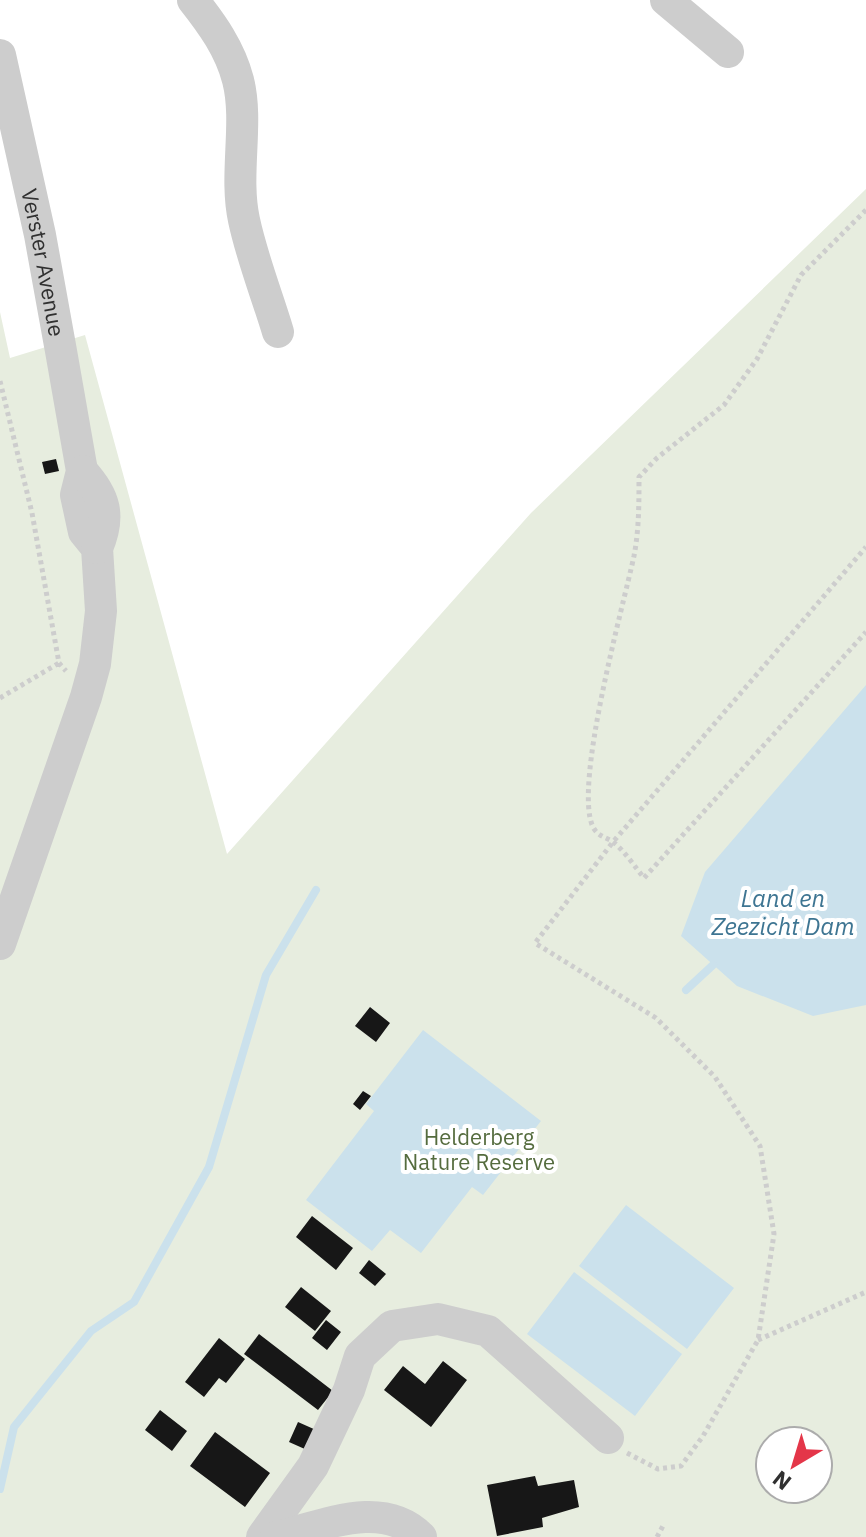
<svg xmlns="http://www.w3.org/2000/svg" width="866" height="1537" font-family="'IBM Plex Sans',sans-serif">
  <style>
    .green { fill: #e7eddf; fill-rule: evenodd }
    .water { fill: #cbe1ec }
    .lines { fill: none; stroke-linecap: round; stroke-linejoin: round }
    .stream { stroke: #cbe1ec; stroke-width: 8 }
    .building { fill: #171717 }
    .path { stroke: #cdcdcd; stroke-width: 5; stroke-dasharray: 4 4; stroke-linecap: butt }
    .minor { stroke: #cdcdcd; stroke-width: 32 }
    .labels { text-anchor: middle; dominant-baseline: central; stroke-width: 8; stroke-linejoin: round; paint-order: stroke }
    .street-label { font-size: 22px; fill: #303030; stroke: #fff }
    .park-label { font-size: 22px; fill: #556c3e; stroke: #fff }
    .water-label { font-size: 24px; font-style: italic; fill: #3e7592; stroke: #fff }
  </style>
  <rect width="100%" height="100%" fill="#fff"/>
  <!-- green -->
  <path class="green" d="M866,189V1537H0V312L10,358L85,335L227,854L531,513ZM770,1441H818V1489H770Z"/>
  <!-- water -->
  <path class="water" d="M866,685V1005L813,1016L737,986L681,936L705,872Z
    M423,1030L541,1121L483,1195L472,1187L421,1253L390,1230L372,1251L306,1200L374,1111L366,1104Z
    M626,1205L734,1288L687,1349L579,1266Z
    M574,1272L682,1354L635,1416L527,1334Z"/>
  <g class="lines">
    <!-- stream -->
    <path class="stream" d="M686,990L713,965
      M0,1489L14,1427L91,1331L134,1302L209,1167L266,975L316,890"/>
  </g>
  <!-- building -->
  <path class="building" d="M56,459L59,471L45,474L42,462Z
    M370,1007L390,1023L376,1042L355,1026Z
    M363,1091L371,1096L360,1110L353,1104Z
    M312,1216L353,1248L336,1270L296,1237Z
    M369,1260L386,1274L375,1286L359,1273Z
    M301,1287L331,1311L315,1331L285,1307Z
    M326,1320L341,1332L327,1350L312,1338Z
    M259,1334L333,1391L318,1410L244,1354Z
    M219,1338L245,1359L226,1383L219,1378L204,1397L185,1382Z
    M443,1361L467,1380L431,1427L384,1390L403,1366L425,1384Z
    M160,1410L187,1431L172,1451L145,1430Z
    M298,1422L316,1430L307,1450L289,1442Z
    M215,1432L270,1473L245,1507L190,1466Z
    M535,1476L538,1486L574,1480L579,1507L542,1518L543,1527L497,1536L487,1485Z"/>
  <g class="lines">
    <!-- path -->
    <path class="path" d="M866,210L801,275L757,359L724,405L657,458L639,477C639,504 639,530 634,556C623,607 573,786 593,827C597,835 604,837 612,841C624,850 635,867 644,878L866,632
      M0,381L32,513L59,663L66,671
      M0,698L59,663
      M758,1340L866,1292
      M627,1453L658,1469L681,1466L703,1436L758,1340L774,1234L760,1146L715,1077L656,1018L535,943L613,842L866,547
      M657,1537L664,1524"/>
    <!-- minor -->
    <g class="minor">
      <path d="M193,0C212,24 230,49 238,80C249,123 234,174 244,220C252,258 267,295 278,332"/>
      <path d="M666,0L728,52"/>
      <path id="s1" d="M0,55L40,235L61,351L82,471L76,495L84,532L97,548L101,611L95,664L86,697L0,944"/>
      <path d="M82,471C105,496 111,516 97,548"/>
      <path d="M262,1537L313,1466L349,1390L360,1356L392,1326L438,1319L488,1331L608,1438"/>
      <path d="M276,1537C323,1526 382,1498 421,1537"/>
    </g>
  </g>
  <g class="labels">
    <!-- street labels -->
    <g class="street-label">
      <text stroke="none"><textPath href="#s1" startOffset="212">Verster Avenue</textPath></text>
    </g>
    <!-- park labels -->
    <g class="park-label">
      <text x="479" y="1136">Helderberg<tspan x="479" dy="25">Nature Reserve</tspan></text>
    </g>
    <!-- water labels -->
    <g class="water-label">
      <text x="783" y="898">Land en<tspan x="783" dy="28">Zeezicht Dam</tspan></text>
    </g>
  </g>
  <!-- north arrow -->
  <g transform="translate(794 1465) rotate(218)"><circle r="38" fill="#ffffff" stroke="#acacac" stroke-width="2"/>
  <path d="M0-6L14 30L0 20L-14 30Z" fill="#e43649"/>
  <text y="-12" font-size="22" font-weight="bold" text-anchor="middle" fill="#303030">N</text>
  </g>
</svg>
